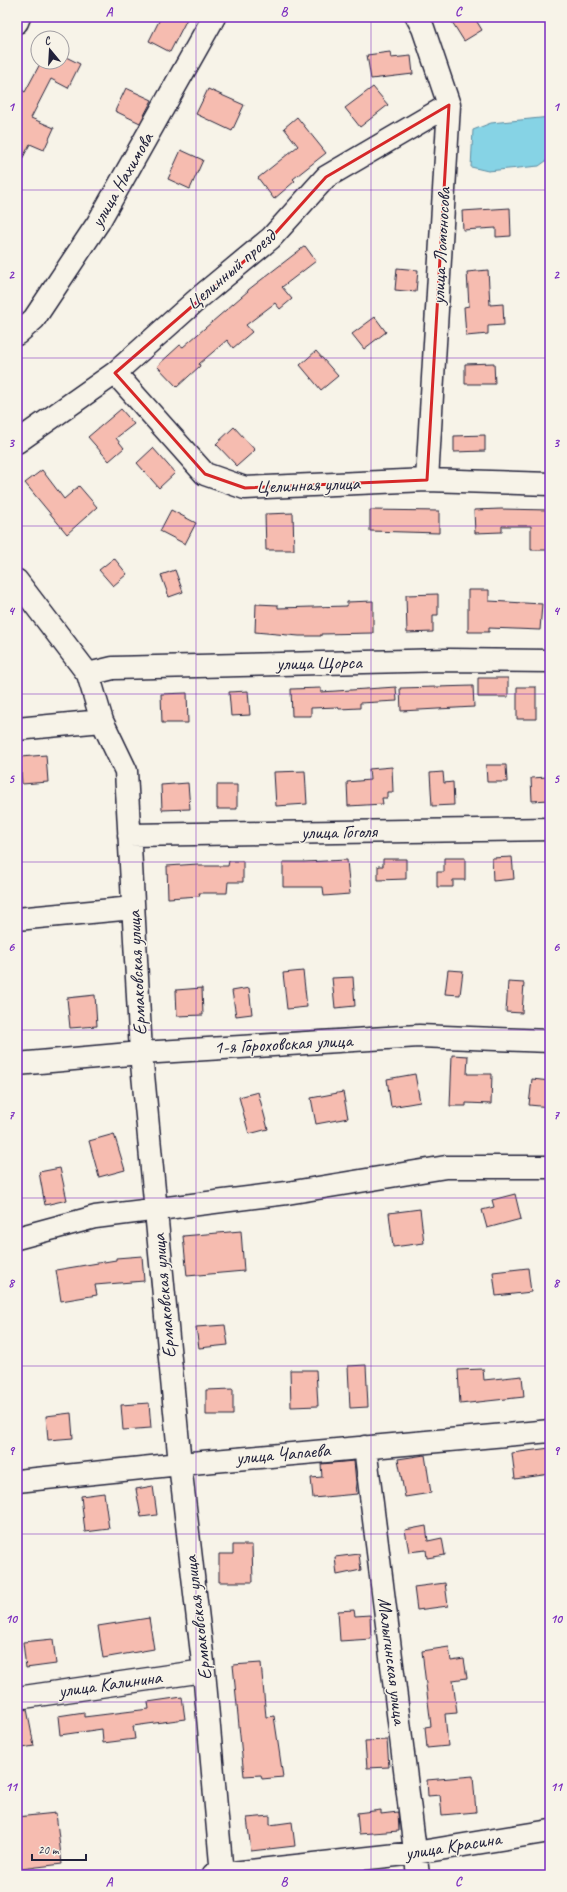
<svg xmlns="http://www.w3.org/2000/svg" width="567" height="1892" font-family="Caveat,sans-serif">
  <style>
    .water { fill: #86d3e5; stroke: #5e8ca1 }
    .building { fill: #f6bcb0; stroke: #22223b }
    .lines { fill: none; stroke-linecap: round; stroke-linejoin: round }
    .minor-casing { stroke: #22223b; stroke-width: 25 }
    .minor { stroke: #f7f3e8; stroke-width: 22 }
    .marked { fill: none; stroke: #d62828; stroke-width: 3; stroke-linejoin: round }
    .grid { fill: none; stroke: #7b2cbf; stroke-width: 1; stroke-opacity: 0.55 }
    .labels { text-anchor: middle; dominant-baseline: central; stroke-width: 3; stroke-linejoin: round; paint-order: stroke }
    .street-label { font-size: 19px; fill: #22223b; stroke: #f7f3e8 }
    .neatline { fill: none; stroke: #7b2cbf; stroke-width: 1.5 }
    .grid-label { font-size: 13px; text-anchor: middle; font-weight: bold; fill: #7b2cbf }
  </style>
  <rect width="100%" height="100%" fill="#f7f3e8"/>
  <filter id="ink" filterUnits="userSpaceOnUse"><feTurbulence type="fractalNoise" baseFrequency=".025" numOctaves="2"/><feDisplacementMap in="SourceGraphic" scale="8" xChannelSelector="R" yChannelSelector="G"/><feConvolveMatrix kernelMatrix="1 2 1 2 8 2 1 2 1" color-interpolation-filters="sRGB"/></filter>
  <g filter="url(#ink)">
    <!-- water -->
    <path class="water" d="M550,117V158L539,166L488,171L471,167L473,130L491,123Z"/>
    <!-- building -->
    <path class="building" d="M161,17H188L170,52L149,41Z
      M449,17H474L482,30L464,41Z
      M390,52L391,58L411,56L413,74L371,79L367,55Z
      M62,55L80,64L68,88L51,79L31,118L54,128L44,150L30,144L17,169V87L25,92L41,62H62Z
      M373,87L388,105L360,127L345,108Z
      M126,88L152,100L140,123L115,111Z
      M208,89L244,105L232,131L196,114Z
      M297,117L326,153L293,179L295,181L274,199L258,178L298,146L284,128Z
      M181,150L203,160L190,189L168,179Z
      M510,208L511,236L496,237V228L463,230L462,211Z
      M305,246L316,261L282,287L292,299L280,309L275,303L246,325L252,332L233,348L227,340L199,364L200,366L177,387L157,366L180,345L183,347L248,291V290Z
      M397,268L418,270L416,292L395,290Z
      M488,270L490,305L503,304L504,325L488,326V334L466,336L464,307L469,306L467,272Z
      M375,317L386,332L364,349L352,334Z
      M316,351L338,376L321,390L300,365Z
      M494,363L495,384H465V364Z
      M121,409L134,424L116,438L124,448L109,461L88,437Z
      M234,427L255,450L237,466L216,444Z
      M485,435V451L454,452V436Z
      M153,448L175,473L159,488L137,463Z
      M42,470L64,499L79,486L97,507L67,534L25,483Z
      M501,509L549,510V550H531V526H502V532L475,533L474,510Z
      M171,510L196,523L185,544L160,531Z
      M370,510L439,511V533L370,531Z
      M293,513L294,550H266L265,514Z
      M114,558L127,574L113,586L99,570Z
      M175,570L183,592L169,597L161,575Z
      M468,590H489V601L542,604L540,630L489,628V632H468Z
      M438,594V615H433V632L407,633L406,595Z
      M373,601V633L321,634V636H299L255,632L256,604L278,605V608L347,606V602Z
      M478,678H508V697H478Z
      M473,686L474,707L401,711L400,688Z
      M396,687L397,701L360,703V708L339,709L338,707L311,708V716H292L291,689L321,688V692Z
      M517,687H536V719H517Z
      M248,691L250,715L231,716L229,692Z
      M187,693L188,723H162L161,694Z
      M46,755L48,782L22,784L20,757Z
      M486,765H506L507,782H487Z
      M392,767L393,792H387V798H382L383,804L348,806L347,782L370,780L369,769Z
      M305,771L307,804L276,806L274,772Z
      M443,772L444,783L453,782L454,805L432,806L430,773Z
      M548,777L549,800L532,801L531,778Z
      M188,783L190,809L162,810L161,785Z
      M217,785H237V809H217Z
      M512,857L514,879L493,881L492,858Z
      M444,858H465V880H453V887H437V872H444Z
      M383,859H406V879L378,880V866H383Z
      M347,860L350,894L324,896L323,887H283V862H304Z
      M229,861H243V882H228L227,893H199L200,896L168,898L167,866L198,864V866H228Z
      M448,970L463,971L460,995L445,994Z
      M303,971L307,1007L287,1009L283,973Z
      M353,977L355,1006L335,1008L332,978Z
      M508,982L524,983L522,1013L506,1012Z
      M202,988L203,1015L177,1016L176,990Z
      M249,988L252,1014L236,1016L232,991Z
      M95,995L97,1026L70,1028L67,998Z
      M452,1055L468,1056L467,1074H492L491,1104L466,1103V1106H450Z
      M415,1074L420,1102L391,1107L387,1079Z
      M532,1079L550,1081V1107L529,1105Z
      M258,1092L268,1129L249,1134L239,1097Z
      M343,1092L348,1118L316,1124L311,1098Z
      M114,1134L125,1170L99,1177L89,1141Z
      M60,1168L67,1200L45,1205L39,1172Z
      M515,1194L521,1219L487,1228L482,1210L494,1207L492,1200Z
      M420,1209L424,1243L393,1247L389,1213Z
      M241,1231L244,1271L187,1276L183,1236Z
      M142,1256L144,1281L95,1285L97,1295L61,1301L56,1270L116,1260V1258Z
      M528,1268L531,1292L496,1296L493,1272Z
      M225,1325L228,1345L199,1348L196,1327Z
      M366,1365L368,1407L350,1408L348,1366Z
      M483,1369L484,1380L522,1376L524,1397L460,1404L458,1370Z
      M290,1370H316L318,1406L291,1407Z
      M233,1389V1415H206V1390Z
      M149,1403L151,1428L123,1430L121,1405Z
      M71,1413L73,1438L48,1440L46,1416Z
      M550,1448V1474L515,1479L512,1453Z
      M425,1455L431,1493L405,1497L398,1459Z
      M354,1461L357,1494L313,1498L311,1478L322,1477L321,1464Z
      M153,1486L157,1515L141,1517L136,1489Z
      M104,1493L109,1529L85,1532L81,1496Z
      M426,1526L428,1541L442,1538L445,1555L427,1558L426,1550L409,1552L405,1530Z
      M233,1545H252L253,1582H219V1554H233Z
      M359,1554L361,1570L337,1575L335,1557Z
      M445,1583L448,1606L417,1610L414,1587Z
      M354,1610L355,1616L370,1615L371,1639L340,1641L338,1611Z
      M149,1618L154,1649L103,1658L98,1626Z
      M53,1639L56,1664L26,1668L23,1642Z
      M449,1647L451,1661L464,1659L467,1678L453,1680L457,1713L445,1714L448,1746L427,1748L425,1727L431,1726L422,1651Z
      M261,1663L266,1717L274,1716L283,1777L262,1779L261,1775L244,1776L233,1665Z
      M182,1697L185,1719L133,1726L135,1739L103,1743L102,1729L60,1735L58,1716L84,1712V1717L149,1709L148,1702Z
      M27,1709L34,1746L17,1749V1710Z
      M387,1740L389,1767L367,1768L365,1741Z
      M473,1776L476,1812L442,1815L440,1795L428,1796L427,1780Z
      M381,1810V1814L398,1812L399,1831L359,1834L357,1813Z
      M56,1813L62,1864L21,1869L17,1817Z
      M270,1816V1825L292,1822L295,1846L251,1851L247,1818Z"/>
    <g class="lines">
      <defs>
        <path id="minor" d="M417,17L423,28L449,105L427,480
          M17,22L19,17
          M17,334L34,319L98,223L214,17
          M115,373L205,474L245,488L427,480L550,484
          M17,442L115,373L200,297L271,238L326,177L449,105
          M17,581L88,674L102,721L126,771L141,1053L180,1464L204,1671L222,1875
          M88,674L113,668L448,660L550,661
          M17,729L102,721
          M129,835L550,829
          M17,919L133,908
          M17,1064L141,1053L419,1036L550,1041
          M17,1238L95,1217L287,1193L446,1167H550
          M365,1447L418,1875
          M17,1481L180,1464L550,1431
          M17,1698L204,1671
          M213,1875L415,1853L550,1831"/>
      </defs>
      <!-- minor casing -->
      <use href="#minor" class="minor-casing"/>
      <!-- minor -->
      <use href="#minor" class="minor"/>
    </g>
  </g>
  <!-- marked area -->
  <path class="marked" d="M449,105L427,480L245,488L205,474L115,373L271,238L326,177Z"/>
  <!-- grid -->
  <path class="grid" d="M196,17V1875M371,17V1875M17,190H550M17,358H550M17,526H550M17,694H550M17,862H550M17,1030H550M17,1198H550M17,1366H550M17,1534H550M17,1702H550"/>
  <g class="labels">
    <!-- street labels -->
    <g class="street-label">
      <text transform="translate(122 180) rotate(-60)">улица Нахимова</text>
      <text transform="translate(441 246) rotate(-87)">улица Ломоносова</text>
      <text transform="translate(231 270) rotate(-41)">Целинный проезд</text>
      <text transform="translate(308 485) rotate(-2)">Целинная улица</text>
      <text transform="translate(319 663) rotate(-1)">улица Щорса</text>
      <text transform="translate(339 832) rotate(-1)">улица Гоголя</text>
      <text transform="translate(137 973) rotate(-93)">Ермаковская улица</text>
      <text transform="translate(283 1044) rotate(-3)">1-я Гороховская улица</text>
      <text transform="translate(164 1296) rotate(-95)">Ермаковская улица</text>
      <text transform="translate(283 1454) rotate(-5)">улица Чапаева</text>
      <text transform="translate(198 1618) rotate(-97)">Ермаковская улица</text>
      <text transform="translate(392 1661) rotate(83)">Малыгинская улица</text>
      <text transform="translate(110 1684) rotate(-8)">улица Калинина</text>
      <text transform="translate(453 1846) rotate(-9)">улица Красина</text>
    </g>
  </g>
  <!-- margin -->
  <rect width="567" height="1892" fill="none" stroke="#f7f3e8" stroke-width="44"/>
  <!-- north arrow -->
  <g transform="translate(50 50) rotate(342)"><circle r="19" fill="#f7f3e8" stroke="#a29fa3"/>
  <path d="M0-3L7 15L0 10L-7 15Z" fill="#22223b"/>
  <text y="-6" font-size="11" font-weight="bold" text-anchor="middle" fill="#22223b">С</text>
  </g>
  <!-- scale -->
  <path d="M32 1854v6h54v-6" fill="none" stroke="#22223b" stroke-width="2"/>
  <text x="38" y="1854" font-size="12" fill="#22223b" stroke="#f7f3e8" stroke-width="3" paint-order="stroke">20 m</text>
  <rect x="22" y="22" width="523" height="1848" class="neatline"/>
  <g class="grid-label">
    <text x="109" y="16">A</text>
    <text x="284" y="16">B</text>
    <text x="458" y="16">C</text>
    <text x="11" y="111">1</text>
    <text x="556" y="111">1</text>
    <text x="11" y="279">2</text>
    <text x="556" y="279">2</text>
    <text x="11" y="447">3</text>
    <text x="556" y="447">3</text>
    <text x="11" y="615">4</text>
    <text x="556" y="615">4</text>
    <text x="11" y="783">5</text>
    <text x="556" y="783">5</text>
    <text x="11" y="951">6</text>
    <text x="556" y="951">6</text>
    <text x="11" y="1119">7</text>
    <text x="556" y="1119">7</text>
    <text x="11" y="1287">8</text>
    <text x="556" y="1287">8</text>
    <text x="11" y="1455">9</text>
    <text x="556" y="1455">9</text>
    <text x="11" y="1623">10</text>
    <text x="556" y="1623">10</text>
    <text x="11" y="1791">11</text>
    <text x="556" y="1791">11</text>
    <text x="109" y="1886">A</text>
    <text x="284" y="1886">B</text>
    <text x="458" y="1886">C</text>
  </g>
</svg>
